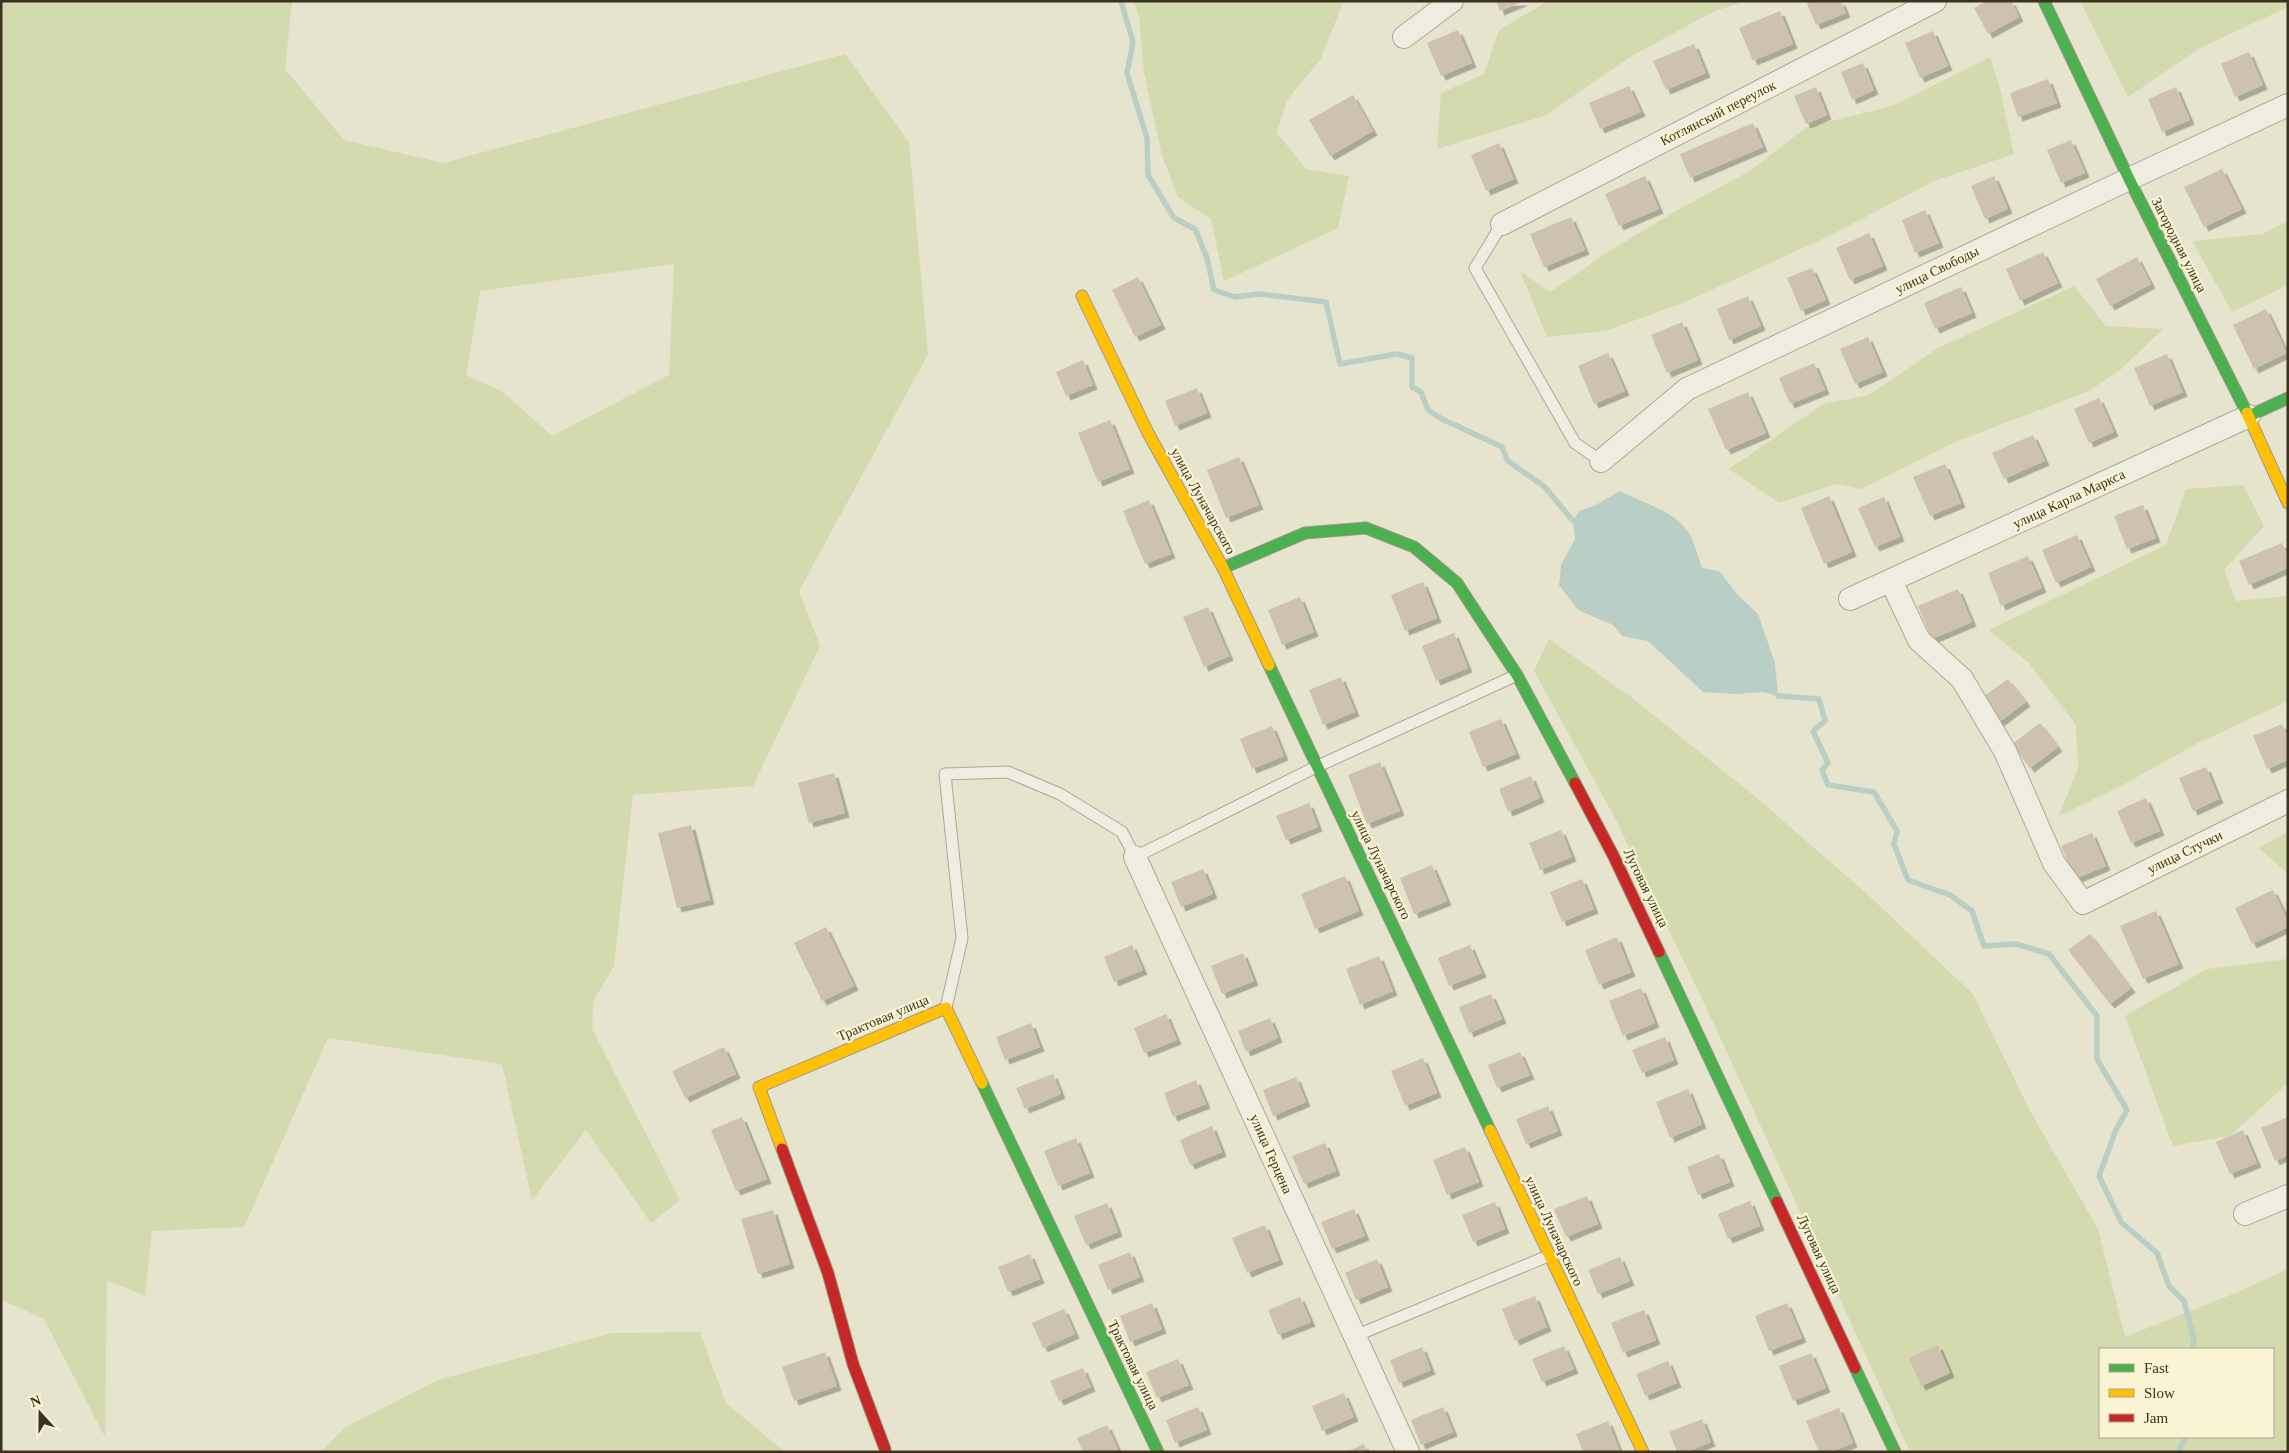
<svg xmlns="http://www.w3.org/2000/svg" width="2289" height="1453" font-family="'Times New Roman',serif">
  <style>
    .green { fill: #d2daae; fill-rule: evenodd }
    .water { fill: #b9cec5 }
    .lines { fill: none; stroke-linecap: round; stroke-linejoin: round }
    .stream { stroke: #b9cec5; stroke-width: 5.5 }
    .building { fill: #ccc2ae; filter: url(#shadow) }
    .lane-casing { stroke: #aca896; stroke-width: 13 }
    .street-casing { stroke: #aca896; stroke-width: 24 }
    .fast-casing { stroke: #9c9886; stroke-width: 13 }
    .slow-casing { stroke: #9c9886; stroke-width: 13 }
    .jam-casing { stroke: #9c9886; stroke-width: 13 }
    .lane { stroke: #efece0; stroke-width: 11 }
    .street { stroke: #efece0; stroke-width: 22 }
    .fast { stroke: #4caf50; stroke-width: 11 }
    .slow { stroke: #ffc107; stroke-width: 11 }
    .jam { stroke: #c62828; stroke-width: 11 }
    .labels { text-anchor: middle; dominant-baseline: central; stroke-width: 4.5; stroke-linejoin: round; paint-order: stroke }
    .street-label { font-size: 14px; fill: #3d321d; stroke: #f9f4d3 }
  </style>
  <defs>
    <filter id="shadow"><feDropShadow dx="4.5" dy="4.5" stdDeviation="0" flood-color="#0004"/></filter>
  </defs>
  <rect width="100%" height="100%" fill="#e7e4cd"/>
  <!-- green -->
  <path class="green" d="M1,1H292L285,69L344,140L443,163L845,54L909,142L928,354L799,591L820,646L753,786L633,795L614,966L593,1002L592,1029L680,1200L651,1223L586,1130L532,1200L502,1064L328,1038L244,1227L152,1231L145,1296L107,1280L105,1437L44,1319L1,1300ZM674,264L669,375L552,436L503,392L466,375L480,291Z
    M1134,1H1344L1320,60L1287,100L1277,133L1306,169L1349,176L1338,228L1224,281L1211,219L1178,197L1162,156L1144,73L1139,16Z
    M1548,1H1746L1715,11L1635,54L1544,116L1437,149L1441,93L1484,74L1499,30Z
    M2080,1H2288V7L2202,47L2128,97Z
    M1990,57L2000,88L2014,154L1934,181L1831,235L1683,303L1605,331L1547,337L1520,271L1550,292L1611,250L1683,207L1748,172L1807,127L1892,106Z
    M2288,221V285L2232,312L2192,241L2263,234Z
    M2074,286L2106,326L2163,329L2120,370L2089,391L1955,442L1861,489L1835,484L1779,503L1729,469L1823,404L1869,395L1938,348Z
    M2243,485L2264,526L2224,570L2236,601L2288,596V701L2198,743L2123,785L2059,816L2078,768L2076,725L2029,663L1989,630L2166,545L2186,489Z
    M1549,639L1631,697L1758,799L1865,892L1973,994L2029,1109L2098,1229L2125,1337L2238,1292L2288,1269V1452H1910L1714,1024L1615,818L1534,671ZM2100,1349H2273V1437H2100Z
    M2288,832V874L2259,848Z
    M2288,959V1083L2230,1136L2173,1146L2125,1016L2207,969Z
    M700,1332L726,1403L785,1452H321L344,1428L438,1380L612,1333Z"/>
  <!-- water -->
  <path class="water" d="M1620,491C1642,503 1674,510 1688,532C1695,542 1698,557 1702,568L1719,571L1737,594L1758,614L1775,663L1778,696L1764,692L1735,694L1703,692L1648,641L1622,636L1613,625L1578,610L1559,585L1561,565L1575,539L1573,521L1579,511L1596,505Z"/>
  <g class="lines">
    <!-- stream -->
    <path class="stream" d="M1121,1L1133,42L1127,73L1147,138L1148,175L1174,218L1195,229L1207,258L1214,290L1235,297L1259,294L1326,302L1340,364L1397,354L1412,358V387L1421,392L1428,410L1442,419L1502,447L1508,461L1545,487L1573,521
      M1778,696L1819,699L1825,721L1813,731L1828,763L1822,770L1828,785L1874,792L1897,831L1894,844L1908,880L1950,895L1972,911L1984,946L2016,944L2049,954L2097,1016V1059L2127,1110L2116,1130L2099,1176L2121,1222L2157,1253L2169,1286L2184,1301L2194,1340L2192,1349
      M2178,1452L2186,1437"/>
  </g>
  <!-- building -->
  <path class="building" d="M1496,1H1524L1500,11Z
    M1806,1H1841L1846,13L1816,25Z
    M1986,1H2011L2019,17L1988,34L1974,8Z
    M1780,11L1793,44L1753,61L1739,28Z
    M1458,30L1472,63L1441,76L1427,43Z
    M1933,31L1948,66L1920,78L1905,43Z
    M1694,44L1706,73L1666,90L1653,61Z
    M2249,52L2263,85L2235,97L2221,64Z
    M1863,63L1874,90L1852,100L1841,72Z
    M2048,79L2057,103L2018,117L2010,93Z
    M1629,86L1641,112L1600,129L1589,103Z
    M1816,87L1827,115L1806,124L1794,96Z
    M2176,87L2190,120L2162,132L2148,99Z
    M1353,95L1373,131L1330,156L1309,120Z
    M1753,123L1763,147L1690,178L1680,154Z
    M2071,140L2085,173L2061,183L2047,150Z
    M1499,143L1514,179L1486,191L1471,155Z
    M2222,169L2242,209L2204,227L2184,187Z
    M1645,176L1659,209L1619,226L1605,194Z
    M1994,176L2008,209L1985,219L1971,186Z
    M1925,210L1939,243L1915,253L1902,220Z
    M1571,217L1585,250L1544,267L1530,234Z
    M1869,233L1883,266L1850,280L1836,248Z
    M2043,252L2058,283L2020,301L2006,269Z
    M2137,257L2151,284L2110,306L2096,279Z
    M1812,268L1826,300L1801,311L1787,278Z
    M1138,277L1161,325L1135,337L1112,290Z
    M1961,287L1972,313L1935,329L1924,303Z
    M1748,296L1761,326L1729,340L1717,309Z
    M2266,309L2287,353L2254,369L2233,325Z
    M1682,322L1698,360L1667,373L1651,335Z
    M1868,337L1883,372L1855,384L1840,349Z
    M1608,353L1625,391L1594,404L1578,366Z
    M2167,354L2183,392L2150,406L2134,368Z
    M1083,360L1093,385L1066,396L1056,372Z
    M1814,363L1825,390L1790,404L1779,378Z
    M1197,388L1207,413L1175,426L1165,401Z
    M1748,392L1766,433L1726,450L1708,409Z
    M2099,398L2114,432L2089,443L2074,409Z
    M1110,420L1130,469L1098,482L1078,433Z
    M2033,435L2045,461L2004,479L1992,453Z
    M1239,457L1259,505L1226,518L1207,470Z
    M1945,464L1961,503L1930,516L1913,477Z
    M1829,496L1852,552L1824,564L1801,508Z
    M1884,497L1900,537L1875,547L1858,508Z
    M1149,500L1171,554L1145,564L1123,511Z
    M2143,505L2156,538L2127,549L2114,516Z
    M2077,535L2091,567L2056,583L2042,550Z
    M2282,543L2288,557V568L2249,585L2239,561Z
    M2028,556L2042,588L2001,606L1988,573Z
    M1423,582L1437,618L1405,631L1391,595Z
    M1958,589L1972,622L1932,639L1918,606Z
    M1300,597L1314,632L1282,645L1268,610Z
    M1208,607L1229,656L1204,667L1183,617Z
    M1454,633L1468,668L1436,681L1422,646Z
    M1341,677L1355,712L1323,725L1309,690Z
    M2008,679L2026,702L1998,723L1980,699Z
    M1501,719L1516,754L1483,767L1469,732Z
    M2040,723L2058,747L2030,768L2012,744Z
    M2282,724L2288,738V760L2267,769L2253,736Z
    M1272,726L1284,756L1252,769L1240,739Z
    M1380,762L1400,811L1367,824L1348,775Z
    M2206,767L2219,799L2193,811L2179,778Z
    M834,773L845,813L809,823L798,783Z
    M1531,776L1540,798L1508,812L1499,789Z
    M2146,798L2160,831L2131,843L2117,811Z
    M1309,803L1318,827L1286,840L1276,816Z
    M691,825L710,900L677,908L658,833Z
    M1561,830L1572,857L1540,870L1529,843Z
    M2092,833L2106,866L2075,879L2061,846Z
    M1432,865L1447,901L1414,914L1400,878Z
    M1203,869L1213,894L1181,907L1171,882Z
    M1345,876L1359,911L1315,929L1301,894Z
    M1582,879L1594,909L1562,922L1550,892Z
    M2273,890L2288,921V927L2252,944L2235,908Z
    M2156,911L2179,964L2143,979L2120,926Z
    M826,927L854,986L822,1001L794,943Z
    M2090,934L2131,988L2110,1004L2068,950Z
    M1617,937L1631,972L1599,985L1585,950Z
    M1132,945L1143,970L1114,982L1104,957Z
    M1470,945L1482,973L1449,986L1438,958Z
    M1243,953L1254,981L1222,994L1211,966Z
    M1379,956L1393,991L1360,1005L1346,969Z
    M1641,988L1655,1023L1623,1036L1609,1001Z
    M1491,994L1502,1019L1469,1033L1459,1007Z
    M1166,1014L1177,1040L1144,1053L1134,1028Z
    M1270,1018L1278,1038L1246,1052L1238,1031Z
    M1031,1023L1040,1047L1005,1060L996,1037Z
    M1665,1037L1674,1060L1642,1073L1632,1050Z
    M724,1047L736,1074L685,1098L672,1071Z
    M1520,1052L1530,1075L1497,1088L1488,1065Z
    M1423,1058L1437,1093L1405,1106L1391,1071Z
    M1053,1074L1061,1094L1025,1109L1016,1088Z
    M1296,1077L1306,1102L1273,1116L1263,1090Z
    M1196,1080L1206,1104L1173,1117L1164,1093Z
    M1688,1089L1702,1124L1670,1138L1656,1102Z
    M1548,1106L1558,1131L1526,1144L1516,1119Z
    M742,1117L767,1179L736,1191L711,1130Z
    M2288,1117V1155L2275,1161L2261,1128Z
    M1212,1126L1222,1152L1190,1165L1180,1140Z
    M2243,1130L2257,1163L2230,1174L2216,1142Z
    M1076,1138L1090,1173L1058,1186L1044,1151Z
    M1325,1143L1336,1171L1304,1184L1292,1156Z
    M1465,1147L1479,1182L1447,1195L1433,1160Z
    M1719,1154L1730,1182L1698,1195L1687,1167Z
    M1587,1196L1598,1224L1566,1237L1554,1209Z
    M1750,1201L1760,1226L1728,1239L1718,1214Z
    M1495,1202L1505,1229L1473,1242L1462,1215Z
    M1107,1203L1118,1232L1086,1245L1074,1216Z
    M1354,1209L1365,1236L1332,1249L1321,1222Z
    M773,1210L790,1264L758,1274L741,1219Z
    M1265,1225L1279,1260L1247,1273L1232,1238Z
    M1130,1252L1140,1277L1108,1290L1098,1265Z
    M1030,1254L1040,1279L1008,1292L998,1267Z
    M1620,1257L1630,1281L1598,1294L1588,1270Z
    M1377,1259L1388,1287L1356,1300L1345,1273Z
    M1535,1296L1547,1327L1515,1341L1502,1309Z
    M1300,1297L1311,1322L1278,1335L1268,1310Z
    M1152,1303L1162,1329L1130,1342L1120,1316Z
    M1787,1303L1802,1338L1769,1351L1755,1316Z
    M1064,1309L1075,1334L1043,1348L1032,1323Z
    M1644,1310L1656,1340L1623,1353L1611,1323Z
    M1938,1345L1950,1373L1921,1386L1909,1358Z
    M1564,1346L1574,1369L1542,1382L1532,1359Z
    M1422,1347L1431,1370L1399,1383L1390,1360Z
    M825,1352L837,1386L794,1401L782,1367Z
    M1811,1353L1826,1388L1793,1401L1779,1366Z
    M1178,1359L1189,1385L1157,1398L1146,1372Z
    M1668,1361L1677,1383L1645,1396L1636,1374Z
    M1083,1368L1091,1387L1059,1401L1050,1381Z
    M1344,1393L1354,1417L1322,1431L1312,1406Z
    M1198,1407L1207,1430L1175,1443L1166,1420Z
    M1443,1407L1453,1432L1421,1445L1411,1420Z
    M1839,1408L1853,1443L1831,1452H1819L1806,1421Z
    M1702,1419L1711,1442L1687,1452H1677L1669,1432Z
    M1608,1421L1620,1452H1583L1576,1434Z
    M1107,1425L1118,1449L1112,1452H1083L1077,1438Z
    M1364,1444L1367,1452H1346Z"/>
  <g class="lines">
    <defs>
      <path id="lane" d="M1502,224L1475,268L1575,443L1601,461
        M946,1008L962,938L945,774L1008,772L1060,794L1122,832L1135,857L1316,767L1517,675
        M1355,1336L1548,1256"/>
      <path id="street" d="M1404,37L1452,1
        M1502,224L1935,1
        M1601,461L1687,389L2129,179L2288,105
        M1891,581L1919,640L1962,679L2005,751L2054,863L2083,903L2288,801
        M1850,599L2249,416
        M1135,857L1408,1452
        M2245,1214L2288,1196"/>
      <path id="fast" d="M2044,1L2129,179L2247,413
        M2249,416L2288,398
        M1223,568L1305,533L1366,528L1414,547L1457,583L1517,675L1575,783
        M1269,665L1490,1130
        M1659,952L1777,1202
        M982,1083L1158,1452
        M1855,1368L1895,1452"/>
      <path id="slow" d="M1082,296L1148,433L1223,568L1269,665
        M2247,413L2288,503
        M1490,1130L1643,1452
        M782,1149L759,1087L946,1008L982,1083"/>
      <path id="jam" d="M1575,783L1613,855L1659,952
        M782,1149L828,1273L853,1364L885,1449
        M1777,1202L1855,1368"/>
    </defs>
    <!-- lane casing -->
    <use href="#lane" class="lane-casing"/>
    <!-- street casing -->
    <use href="#street" class="street-casing"/>
    <!-- fast casing -->
    <use href="#fast" class="fast-casing"/>
    <!-- slow casing -->
    <use href="#slow" class="slow-casing"/>
    <!-- jam casing -->
    <use href="#jam" class="jam-casing"/>
    <!-- lane -->
    <use href="#lane" class="lane"/>
    <!-- street -->
    <use href="#street" class="street"/>
    <!-- fast -->
    <use href="#fast" class="fast"/>
    <!-- slow -->
    <use href="#slow" class="slow"/>
    <!-- jam -->
    <use href="#jam" class="jam"/>
  </g>
  <g class="labels">
    <!-- street labels -->
    <g class="street-label">
      <text transform="translate(1718 113) rotate(-27)">Котлянский переулок</text>
      <text transform="translate(2179 245) rotate(63)">Загородная улица</text>
      <text transform="translate(1937 270) rotate(-26)">улица Свободы</text>
      <text transform="translate(2069 499) rotate(-25)">улица Карла Маркса</text>
      <text transform="translate(1203 501) rotate(61)">улица Луначарского</text>
      <text transform="translate(2185 852) rotate(-26)">улица Стучки</text>
      <text transform="translate(1381 865) rotate(64)">улица Луначарского</text>
      <text transform="translate(1646 888) rotate(64)">Луговая улица</text>
      <text transform="translate(883 1018) rotate(-23)">Трактовая улица</text>
      <text transform="translate(1271 1154) rotate(66)">улица Герцена</text>
      <text transform="translate(1554 1231) rotate(65)">улица Луначарского</text>
      <text transform="translate(1819 1254) rotate(65)">Луговая улица</text>
      <text transform="translate(1133 1365) rotate(64)">Трактовая улица</text>
    </g>
  </g>
  <!-- border -->
  <rect width="2289" height="1453" fill="none" stroke="#3d321d" stroke-width="5"/>
  <!-- legend -->
  <rect x="2099" y="1348" width="175" height="90" fill="#f9f4d3" stroke="#aea68a"/>
  <rect x="2109" y="1364" width="25" height="8" fill="#4caf50" stroke="#aea68a"/>
  <text x="2144" y="1373" font-size="15" fill="#3d321d">Fast</text>
  <rect x="2109" y="1389" width="25" height="8" fill="#ffc107" stroke="#aea68a"/>
  <text x="2144" y="1398" font-size="15" fill="#3d321d">Slow</text>
  <rect x="2109" y="1414" width="25" height="8" fill="#c62828" stroke="#aea68a"/>
  <text x="2144" y="1423" font-size="15" fill="#3d321d">Jam</text>
  <!-- north arrow -->
  <g transform="translate(40 1413) rotate(339)" stroke="#f9f4d3" stroke-width="4" paint-order="stroke">
  <path d="M0-4L9 19L0 12L-9 19Z" fill="#3d321d"/>
  <text y="-8" font-size="14" font-weight="bold" text-anchor="middle" fill="#3d321d">N</text>
  </g>
</svg>
